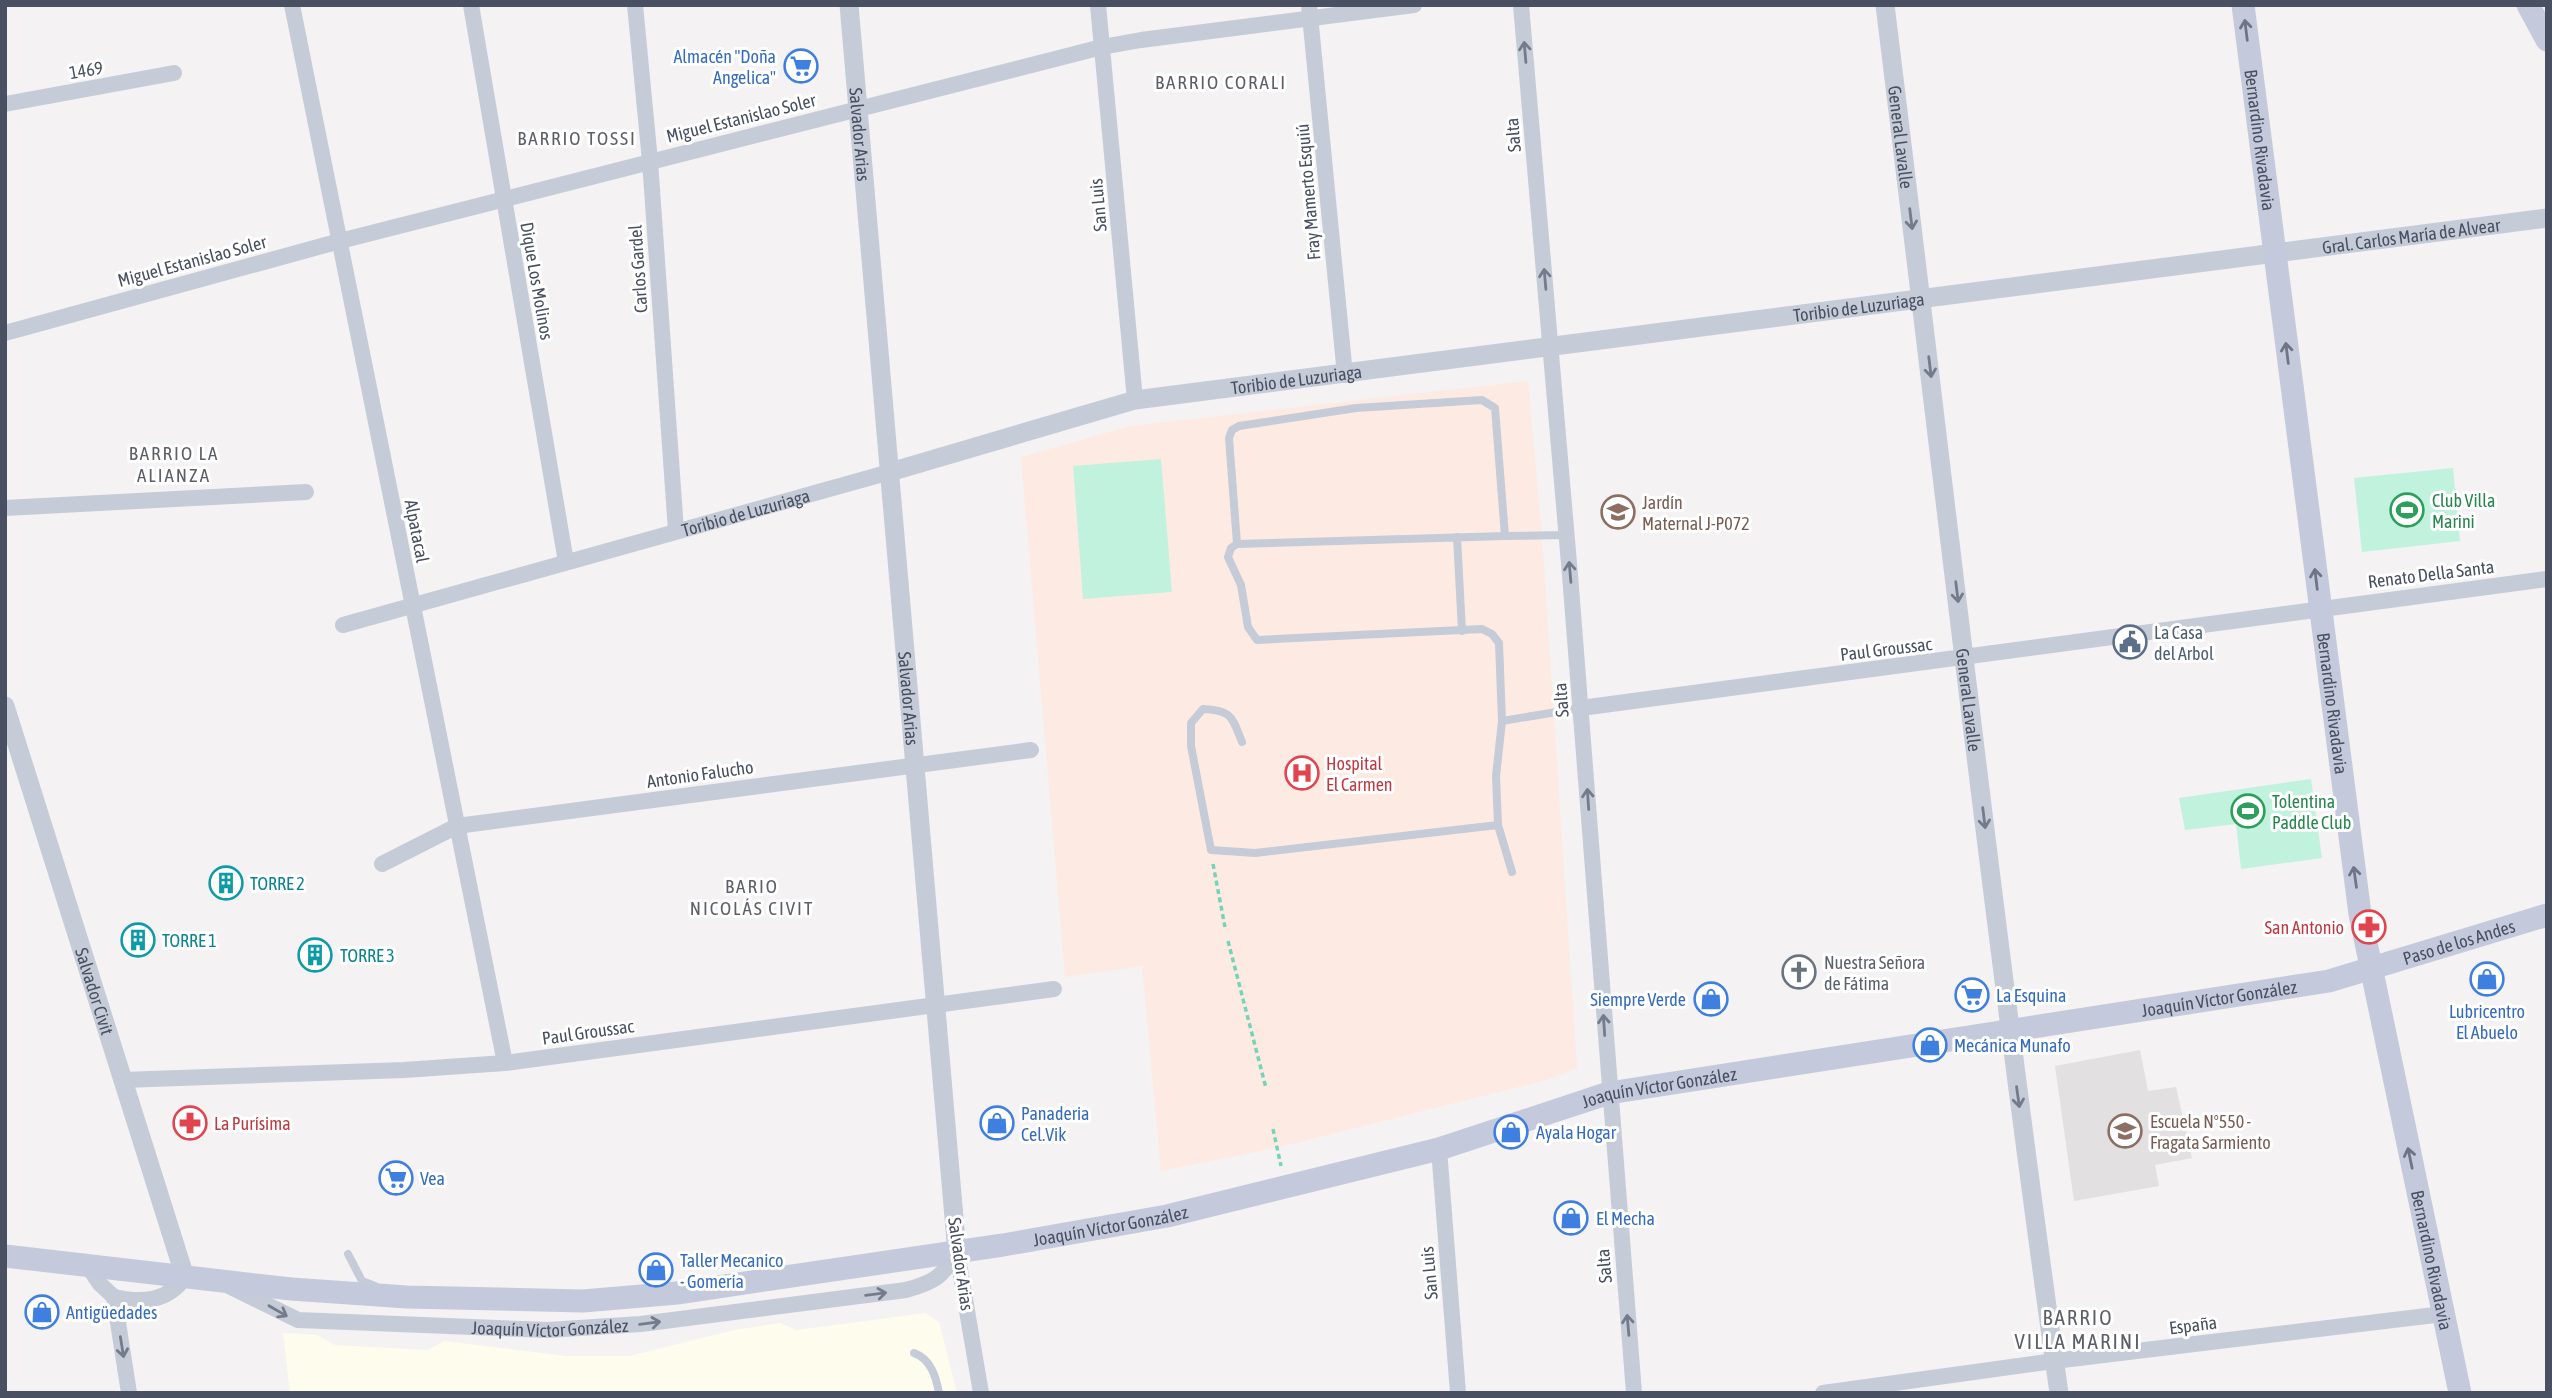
<svg xmlns="http://www.w3.org/2000/svg" width="2552" height="1398" font-family="'Asap Condensed',sans-serif">
  <style>
    .commercial { fill: #fdfced }
    .education { fill: #e2e0e1 }
    .medical { fill: #fdebe3 }
    .green { fill: #c0f2de }
    .lines { fill: none; stroke-linecap: round; stroke-linejoin: round }
    .path { stroke: #75d3b8; stroke-width: 3.5; stroke-dasharray: 5 3.5; stroke-linecap: butt }
    .service { stroke: #c5cbd7; stroke-width: 8 }
    .minor { stroke: #c5cbd7; stroke-width: 16 }
    .tertiary { stroke: #c5cbd7; stroke-width: 19 }
    .secondary { stroke: #c4cadb; stroke-width: 23 }
    .oneway { stroke: #6d7586 }
    .oneway2 { stroke: #747b8a }
    .labels { text-anchor: middle; dominant-baseline: central; stroke-width: 6; stroke-linejoin: round; paint-order: stroke }
    .shop-label { font-size: 18px; fill: #366cbe; stroke: #fff; text-anchor: start }
    .street-label { font-size: 18px; fill: #485061; stroke: #fff }
    .leisure-label { font-size: 18px; fill: #27864d; stroke: #fff; text-anchor: start }
    .education-label { font-size: 18px; fill: #785e54; stroke: #fff; text-anchor: start }
    .service-label { font-size: 18px; fill: #4e5e75; stroke: #fff; text-anchor: start }
    .health-label { font-size: 18px; fill: #be3a42; stroke: #fff; text-anchor: start }
    .culture-label { font-size: 18px; fill: #0d838f; stroke: #fff; text-anchor: start }
    .worship-label { font-size: 18px; fill: #5b616d; stroke: #fff; text-anchor: start }
    .neighbourhood-label { font-size: 19px; letter-spacing: 2px; fill: #5e6067; stroke: #fff }
    .quarter-label { font-size: 21px; letter-spacing: 2px; fill: #5e6067; stroke: #fff }
  </style>
  <rect width="100%" height="100%" fill="#f4f2f2"/>
  <!-- commercial -->
  <path class="commercial" d="M925,1313L939,1322L957,1393H290L283,1333L317,1335L335,1345L428,1350L444,1341L566,1356H629L734,1330L780,1323L797,1330Z"/>
  <!-- education -->
  <path class="education" d="M2140,1050L2148,1091L2176,1087L2192,1158L2155,1165L2159,1186L2074,1201L2055,1066Z"/>
  <!-- medical -->
  <path class="medical" d="M1528,381L1542,536L1577,1068L1547,1080L1276,1148L1161,1171L1142,966L1065,977L1021,457L1130,426Z"/>
  <!-- green -->
  <path class="green" d="M1161,459L1172,592L1083,599L1073,466Z
    M2453,468L2460,541L2362,552L2354,478Z
    M2311,779L2322,858L2241,869L2236,824L2185,830L2179,798Z"/>
  <g class="lines">
    <!-- path -->
    <path class="path" d="M1213,864L1225,927
      M1228,941L1266,1088
      M1273,1129L1281,1166"/>
    <!-- service -->
    <path class="service" d="M1505,536L1567,535
      M1457,537L1462,631
      M1237,544L1229,438L1232,430L1239,426L1356,408L1482,400L1495,408L1505,536L1237,544L1231,548L1228,557L1241,585L1248,627L1257,640L1482,629L1492,634L1499,643L1502,721L1581,708
      M1502,721L1496,776L1498,825L1512,872
      M1242,742C1232,717 1232,710 1203,709L1191,723V746L1211,850L1255,853L1498,825
      M348,1254L362,1281L375,1286
      M914,1353C931,1359 936,1377 939,1393"/>
    <!-- minor -->
    <g class="minor">
      <path d="M292,5L505,1063"/>
      <path d="M471,5L566,562"/>
      <path d="M635,5L650,161L676,531"/>
      <path d="M1098,5L1135,400"/>
      <path d="M1309,5L1345,375"/>
      <path d="M1521,5L1570,575L1634,1393"/>
      <path d="M5,104L174,73"/>
      <path d="M5,333L340,241L1102,47L1141,40L1414,5"/>
      <path d="M5,508L306,492"/>
      <path id="s1" d="M343,625L890,472"/>
      <path d="M1581,708L2547,579"/>
      <path d="M382,864L457,826L1031,750"/>
      <path d="M123,1080L404,1070L505,1063L1054,989"/>
      <path d="M1439,1149L1458,1393"/>
      <path d="M957,1252L981,1393"/>
      <path d="M87,1265L100,1284L114,1297L129,1393"/>
      <path id="s2" d="M229,1286L298,1320L548,1330L641,1324L906,1290C935,1282 942,1277 957,1252"/>
      <path d="M114,1297C142,1303 168,1302 185,1277"/>
      <path d="M1823,1393L2054,1361L2443,1314"/>
    </g>
    <!-- tertiary -->
    <g class="tertiary">
      <path id="s3" d="M849,5L957,1252"/>
      <path id="s4" d="M1885,5C1942,468 1994,931 2059,1393"/>
      <path id="s5" d="M890,472L1135,400L2547,218"/>
      <path id="s6" d="M5,706L185,1277"/>
    </g>
    <!-- secondary -->
    <g class="secondary">
      <path id="s7" d="M2243,5L2360,914L2460,1393"/>
      <path d="M2528,5L2547,40"/>
      <path id="s8" d="M5,1256L291,1289L407,1297L583,1301L677,1293L1003,1245L1167,1216L1439,1149L1609,1093L2329,981L2547,915"/>
    </g>
  </g>
  <!-- one-way arrows -->
  <defs><path id="oneway-shaft" d="M-6 0H5M1.5-3L5.5 0L1.5 3" fill="none" stroke-width="1.6" stroke-linecap="round" stroke-linejoin="round" transform="scale(1.75)"/></defs>
  <g class="oneway">
    <use href="#oneway-shaft" transform="translate(2246 30) rotate(-97)"/>
    <use href="#oneway-shaft" transform="translate(2287 353) rotate(-97)"/>
    <use href="#oneway-shaft" transform="translate(2316 579) rotate(-97)"/>
    <use href="#oneway-shaft" transform="translate(2355 877) rotate(-98)"/>
    <use href="#oneway-shaft" transform="translate(2410 1158) rotate(-102)"/>
  </g>
  <g class="oneway2">
    <use href="#oneway-shaft" transform="translate(1525 52) rotate(-95)"/>
    <use href="#oneway-shaft" transform="translate(1911 219) rotate(83)"/>
    <use href="#oneway-shaft" transform="translate(1545 279) rotate(-95)"/>
    <use href="#oneway-shaft" transform="translate(1930 367) rotate(83)"/>
    <use href="#oneway-shaft" transform="translate(1570 572) rotate(-95)"/>
    <use href="#oneway-shaft" transform="translate(1957 592) rotate(83)"/>
    <use href="#oneway-shaft" transform="translate(1588 799) rotate(-94)"/>
    <use href="#oneway-shaft" transform="translate(1984 818) rotate(83)"/>
    <use href="#oneway-shaft" transform="translate(1604 1025) rotate(-94)"/>
    <use href="#oneway-shaft" transform="translate(2018 1097) rotate(82)"/>
    <use href="#oneway-shaft" transform="translate(876 1294) rotate(-7)"/>
    <use href="#oneway-shaft" transform="translate(278 1311) rotate(30)"/>
    <use href="#oneway-shaft" transform="translate(650 1323) rotate(-7)"/>
    <use href="#oneway-shaft" transform="translate(1628 1325) rotate(-95)"/>
    <use href="#oneway-shaft" transform="translate(122 1347) rotate(81)"/>
  </g>
  <!-- icons -->
  <defs>
    <symbol id="supermarket-ring" viewBox="-11 -11 22 22"><circle r="9.5" fill="#fff" stroke="#3f7fe0" stroke-width="1.5"/><path d="M-6-5.5h2.5l.6 2H6L4.5 2H-2.5L-4.4-4H-6ZM-1.5 3.2a1.3 1.3 0 1 0 .1 0ZM3 3.2a1.3 1.3 0 1 0 .1 0Z" fill="#3f7fe0"/></symbol>
    <symbol id="stadium-ring" viewBox="-11 -11 22 22"><circle r="9.5" fill="#fff" stroke="#2e9e5b" stroke-width="1.5"/><path d="M0-5a6.5 5 0 1 0 0 10a6.5 5 0 1 0 0-10ZM-3.5-1.8h7v3.6h-7Z" fill="#2e9e5b"/></symbol>
    <symbol id="school-ring" viewBox="-11 -11 22 22"><circle r="9.5" fill="#fff" stroke="#8d6e63" stroke-width="1.5"/><path d="M0-5L7-2L0 1L-7-2ZM-4 1L0 2.5L4 1V4Q0 6-4 4Z" fill="#8d6e63"/></symbol>
    <symbol id="civic-ring" viewBox="-11 -11 22 22"><circle r="9.5" fill="#fff" stroke="#5c6f8a" stroke-width="1.5"/><path d="M-.6-6.5H3V-4.5H.6V-3L4-1V1h2V6H-6V1h2V-1L-.6-3ZM-1.2 2.5V6h2.4V2.5Z" fill="#5c6f8a"/></symbol>
    <symbol id="hospital-ring" viewBox="-11 -11 22 22"><circle r="9.5" fill="#fff" stroke="#e0444e" stroke-width="1.5"/><path d="M-5-5h3v3.5h4V-5h3V5h-3V1.5h-4V5h-3Z" fill="#e0444e"/></symbol>
    <symbol id="building-ring" viewBox="-11 -11 22 22"><circle r="9.5" fill="#fff" stroke="#0f9aa8" stroke-width="1.5"/><path d="M-4-6H4V6H1V3H-1V6H-4ZM-2.5-4.3h1.7v1.8h-1.7ZM.8-4.3h1.7v1.8H.8ZM-2.5-1h1.7V.8h-1.7ZM.8-1h1.7V.8H.8Z" fill="#0f9aa8"/></symbol>
    <symbol id="pharmacy-ring" viewBox="-11 -11 22 22"><circle r="9.5" fill="#fff" stroke="#e0444e" stroke-width="1.5"/><path d="M-2-6h4v4h4v4h-4v4h-4v-4h-4v-4h4Z" fill="#e0444e"/></symbol>
    <symbol id="church-ring" viewBox="-11 -11 22 22"><circle r="9.5" fill="#fff" stroke="#6b7280" stroke-width="1.5"/><path d="M-1.2-6h2.4v3.5h3.3v2.4h-3.3V6h-2.4V-.1h-3.3v-2.4h3.3Z" fill="#6b7280"/></symbol>
    <symbol id="shop-ring" viewBox="-11 -11 22 22"><circle r="9.5" fill="#fff" stroke="#3f7fe0" stroke-width="1.5"/><path d="M-5-2.5h2.3a2.7 3.5 0 0 1 5.4 0H5L5.5 6h-11ZM-1.5-2.5h3a1.5 2.3 0 0 0-3 0Z" fill="#3f7fe0"/></symbol>
  </defs>
  <g fill-rule="evenodd">
    <use href="#supermarket-ring" x="782" y="47" width="38" height="38"/>
    <use href="#stadium-ring" x="2388" y="491" width="38" height="38"/>
    <use href="#school-ring" x="1599" y="493" width="38" height="38"/>
    <use href="#civic-ring" x="2111" y="623" width="38" height="38"/>
    <use href="#hospital-ring" x="1283" y="754" width="38" height="38"/>
    <use href="#stadium-ring" x="2229" y="792" width="38" height="38"/>
    <use href="#building-ring" x="207" y="864" width="38" height="38"/>
    <use href="#pharmacy-ring" x="2350" y="908" width="38" height="38"/>
    <use href="#building-ring" x="119" y="921" width="38" height="38"/>
    <use href="#building-ring" x="296" y="936" width="38" height="38"/>
    <use href="#church-ring" x="1780" y="953" width="38" height="38"/>
    <use href="#shop-ring" x="2468" y="960" width="38" height="38"/>
    <use href="#supermarket-ring" x="1953" y="976" width="38" height="38"/>
    <use href="#shop-ring" x="1692" y="980" width="38" height="38"/>
    <use href="#shop-ring" x="1911" y="1026" width="38" height="38"/>
    <use href="#pharmacy-ring" x="171" y="1104" width="38" height="38"/>
    <use href="#shop-ring" x="978" y="1104" width="38" height="38"/>
    <use href="#school-ring" x="2106" y="1112" width="38" height="38"/>
    <use href="#shop-ring" x="1492" y="1113" width="38" height="38"/>
    <use href="#supermarket-ring" x="377" y="1159" width="38" height="38"/>
    <use href="#shop-ring" x="1552" y="1199" width="38" height="38"/>
    <use href="#shop-ring" x="637" y="1251" width="38" height="38"/>
    <use href="#shop-ring" x="23" y="1293" width="38" height="38"/>
  </g>
  <g class="labels">
    <!-- shop labels -->
    <g class="shop-label">
      <text x="776" y="56" text-anchor="end">Almacén "Doña<tspan x="776" dy="21">Angelica"</tspan></text>
      <text x="1996" y="995">La Esquina</text>
      <text x="1686" y="999" text-anchor="end">Siempre Verde</text>
      <text x="2487" y="1011" text-anchor="middle">Lubricentro<tspan x="2487" dy="21">El Abuelo</tspan></text>
      <text x="1954" y="1045">Mecánica Munafo</text>
      <text x="1021" y="1113">Panaderia<tspan x="1021" dy="21">Cel.Vik</tspan></text>
      <text x="1536" y="1132">Ayala Hogar</text>
      <text x="420" y="1178">Vea</text>
      <text x="1596" y="1218">El Mecha</text>
      <text x="680" y="1260">Taller Mecanico<tspan x="680" dy="21">- Gomería</tspan></text>
      <text x="66" y="1312">Antigüedades</text>
    </g>
    <!-- street labels -->
    <g class="street-label">
      <text transform="translate(86 70) rotate(-10)">1469</text>
      <text transform="translate(741 118) rotate(-14)">Miguel Estanislao Soler</text>
      <text stroke="none"><textPath href="#s3" startOffset="130">Salvador Arias</textPath></text>
      <text transform="translate(1513 135) rotate(-95)">Salta</text>
      <text stroke="none"><textPath href="#s4" startOffset="133">General Lavalle</textPath></text>
      <text stroke="none"><textPath href="#s7" startOffset="136">Bernardino Rivadavia</textPath></text>
      <text transform="translate(1308 192) rotate(-95)">Fray Mamerto Esquiú</text>
      <text transform="translate(1098 205) rotate(-95)">San Luis</text>
      <text stroke="none"><textPath href="#s5" startOffset="1542">Gral. Carlos María de Alvear</textPath></text>
      <text transform="translate(192 261) rotate(-15)">Miguel Estanislao Soler</text>
      <text transform="translate(638 269) rotate(-94)">Carlos Gardel</text>
      <text transform="translate(537 281) rotate(80)">Dique Los Molinos</text>
      <text stroke="none"><textPath href="#s5" startOffset="985">Toribio de Luzuriaga</textPath></text>
      <text stroke="none"><textPath href="#s5" startOffset="418">Toribio de Luzuriaga</textPath></text>
      <text stroke="none"><textPath href="#s1" startOffset="418">Toribio de Luzuriaga</textPath></text>
      <text transform="translate(417 531) rotate(79)">Alpatacal</text>
      <text transform="translate(2431 574) rotate(-7)">Renato Della Santa</text>
      <text transform="translate(1886 649) rotate(-7)">Paul Groussac</text>
      <text stroke="none"><textPath href="#s4" startOffset="700">General Lavalle</textPath></text>
      <text stroke="none"><textPath href="#s3" startOffset="696">Salvador Arias</textPath></text>
      <text transform="translate(1561 700) rotate(-94)">Salta</text>
      <text stroke="none"><textPath href="#s7" startOffset="704">Bernardino Rivadavia</textPath></text>
      <text transform="translate(700 774) rotate(-8)">Antonio Falucho</text>
      <text stroke="none"><textPath href="#s8" startOffset="2494">Paso de los Andes</textPath></text>
      <text stroke="none"><textPath href="#s6" startOffset="299">Salvador Civit</textPath></text>
      <text stroke="none"><textPath href="#s8" startOffset="2247">Joaquín Víctor González</textPath></text>
      <text transform="translate(588 1032) rotate(-8)">Paul Groussac</text>
      <text stroke="none"><textPath href="#s8" startOffset="1680">Joaquín Víctor González</textPath></text>
      <text stroke="none"><textPath href="#s8" startOffset="1113">Joaquín Víctor González</textPath></text>
      <text stroke="none"><textPath href="#s7" startOffset="1270">Bernardino Rivadavia</textPath></text>
      <text transform="translate(961 1264) rotate(82)">Salvador Arias</text>
      <text transform="translate(1604 1266) rotate(-95)">Salta</text>
      <text transform="translate(1429 1273) rotate(-95)">San Luis</text>
      <text transform="translate(2193 1325) rotate(-7)">España</text>
      <text stroke="none"><textPath href="#s2" startOffset="329">Joaquín Víctor González</textPath></text>
    </g>
    <!-- leisure labels -->
    <g class="leisure-label">
      <text x="2432" y="500">Club Villa<tspan x="2432" dy="21">Marini</tspan></text>
      <text x="2272" y="801">Tolentina<tspan x="2272" dy="21">Paddle Club</tspan></text>
    </g>
    <!-- education labels -->
    <g class="education-label">
      <text x="1642" y="502">Jardín<tspan x="1642" dy="21">Maternal J-P072</tspan></text>
      <text x="2150" y="1121">Escuela N°550 -<tspan x="2150" dy="21">Fragata Sarmiento</tspan></text>
    </g>
    <!-- service labels -->
    <g class="service-label">
      <text x="2154" y="632">La Casa<tspan x="2154" dy="21">del Arbol</tspan></text>
    </g>
    <!-- health labels -->
    <g class="health-label">
      <text x="1326" y="763">Hospital<tspan x="1326" dy="21">El Carmen</tspan></text>
      <text x="2344" y="927" text-anchor="end">San Antonio</text>
      <text x="214" y="1123">La Purísima</text>
    </g>
    <!-- culture labels -->
    <g class="culture-label">
      <text x="250" y="883">TORRE 2</text>
      <text x="162" y="940">TORRE 1</text>
      <text x="340" y="955">TORRE 3</text>
    </g>
    <!-- worship labels -->
    <g class="worship-label">
      <text x="1824" y="962">Nuestra Señora<tspan x="1824" dy="21">de Fátima</tspan></text>
    </g>
    <!-- neighbourhood labels -->
    <g class="neighbourhood-label">
      <text x="1221" y="82">BARRIO CORALI</text>
      <text x="577" y="138">BARRIO TOSSI</text>
      <text x="174" y="453">BARRIO LA<tspan x="174" dy="22">ALIANZA</tspan></text>
      <text x="752" y="886">BARIO<tspan x="752" dy="22">NICOLÁS CIVIT</tspan></text>
    </g>
    <!-- quarter labels -->
    <g class="quarter-label">
      <text x="2078" y="1317">BARRIO<tspan x="2078" dy="24">VILLA MARINI</tspan></text>
    </g>
  </g>
  <!-- border -->
  <rect width="2552" height="1398" fill="none" stroke="#485061" stroke-width="14"/>
</svg>
